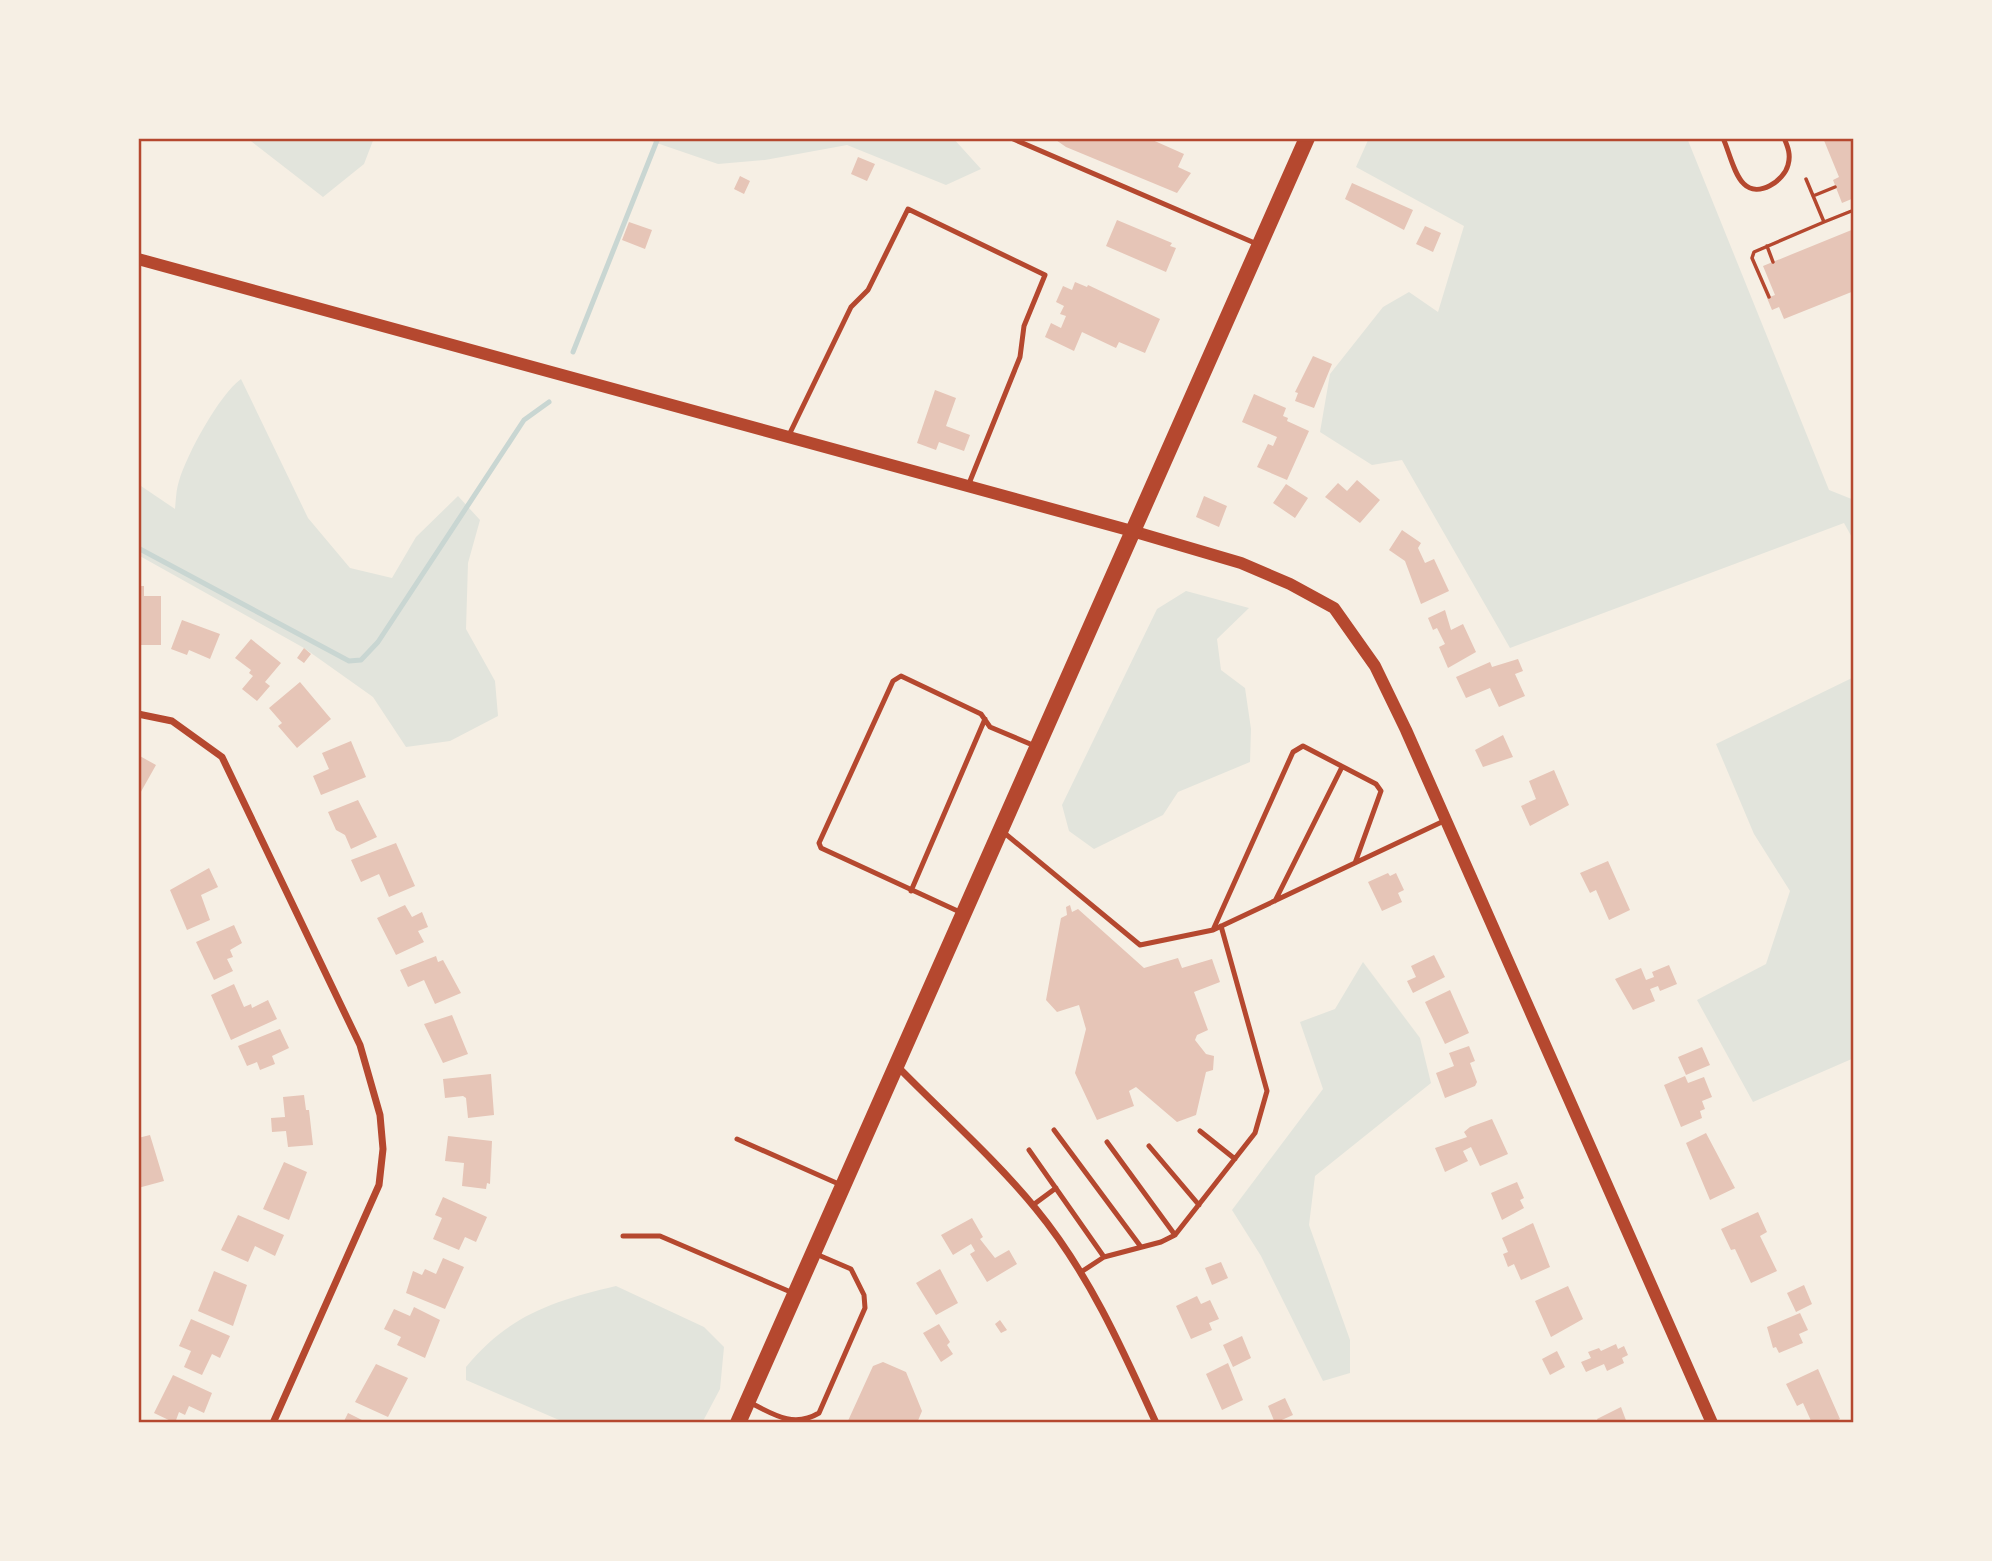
<svg xmlns="http://www.w3.org/2000/svg" width="1992" height="1561" font-family="'PT Sans',sans-serif">
  <style>
    .green { fill: #e2e4dc }
    .lines { fill: none; stroke-linecap: round; stroke-linejoin: round }
    .stream { stroke: #c9d6d2; stroke-width: 5 }
    .building { fill: #e6c5b7 }
    .path { stroke: #b5482f; stroke-width: 3.5 }
    .service { stroke: #b5482f; stroke-width: 5 }
    .minor { stroke: #b5482f; stroke-width: 7 }
    .tertiary { stroke: #b5482f; stroke-width: 12 }
    .primary { stroke: #b5482f; stroke-width: 16 }
    .neatline { fill: none; stroke: #b5482f; stroke-width: 2.5 }
  </style>
  <rect width="100%" height="100%" fill="#f6efe4"/>
  <!-- green -->
  <path class="green" d="M247,138H374L364,164L323,197Z
    M953,138L981,169L946,185L847,145L765,160L718,164L645,139Z
    M1369,138H1687L1829,490L1854,500V541L1844,523L1510,648L1402,460L1372,465L1320,432L1330,374L1383,307L1409,292L1438,312L1464,226L1356,167Z
    M241,379L308,518L350,568L392,578L416,537L458,496L480,520L468,563L466,629L495,681L498,716L450,741L406,747L373,697L304,648L138,555V484L175,509C176,500 176,490 179,481C187,454 219,395 241,379Z
    M1186,591L1249,608L1217,639L1221,670L1245,688L1251,729L1250,762L1178,792L1163,815L1094,849L1069,831L1062,805L1157,609Z
    M1854,677V1058L1753,1102L1697,1000L1766,964L1790,891L1754,834L1716,744Z
    M1363,962L1420,1038L1431,1083L1315,1176L1309,1225L1350,1340V1373L1323,1381L1261,1256L1232,1210L1323,1089L1300,1022L1335,1009Z
    M616,1286L704,1327L724,1347L720,1389L702,1423H566L466,1380V1367C509,1315 553,1301 616,1286Z"/>
  <g class="lines">
    <!-- stream -->
    <path class="stream" d="M573,352L658,138
      M138,548L349,661L361,660L378,642L524,420L549,402"/>
  </g>
  <!-- building -->
  <path class="building" d="M1053,138H1148L1184,154L1178,167L1191,173L1177,193L1066,147Z
    M1823,138H1854V198L1842,203L1833,180L1839,177Z
    M858,157L875,164L867,181L851,174Z
    M740,176L750,181L744,194L734,189Z
    M1352,183L1413,210L1404,230L1345,199Z
    M1117,220L1172,243L1170,246L1176,248L1166,272L1106,246Z
    M629,222L652,230L645,249L622,240Z
    M1425,226L1441,233L1433,252L1416,244Z
    M1854,229V291L1784,319L1779,307L1772,310L1767,298L1775,295L1763,266Z
    M1075,282L1087,287L1088,285L1160,319L1145,353L1119,342L1116,348L1082,332L1074,351L1045,337L1051,323L1061,328L1066,316L1060,314L1064,306L1056,302L1063,286L1072,290Z
    M1313,356L1332,364L1314,408L1295,401L1298,393L1295,392Z
    M935,390L956,398L946,426L970,435L964,451L939,442L936,450L917,443Z
    M1254,394L1286,408L1283,416L1288,418L1287,421L1309,431L1287,480L1257,467L1268,444L1273,446L1277,437L1242,422Z
    M1357,480L1380,500L1360,523L1325,497L1338,483L1347,491Z
    M1286,484L1308,498L1295,518L1273,503Z
    M1204,496L1227,506L1219,527L1196,517Z
    M1402,530L1421,543L1418,548L1425,563L1434,559L1449,591L1421,604L1405,561L1389,550Z
    M138,586H144V596H161V645H139Z
    M1445,610L1451,630L1463,624L1476,652L1448,668L1439,647L1445,644L1437,628L1433,630L1428,618Z
    M182,620L220,634L210,659L189,650L187,655L171,649Z
    M251,639L281,663L265,682L270,686L257,701L242,689L253,676L249,673L251,670L235,658Z
    M304,648L311,654L304,663L297,658Z
    M1518,659L1523,671L1515,674L1525,696L1499,707L1490,688L1466,698L1456,677L1490,662L1492,667Z
    M300,682L331,719L297,748L278,726L282,723L269,708Z
    M1503,735L1513,757L1483,767L1475,750Z
    M351,741L366,777L321,795L313,776L329,769L322,753Z
    M138,755L156,765L138,797Z
    M1554,770L1569,805L1530,826L1521,806L1536,799L1529,781Z
    M358,800L377,837L351,849L345,835L336,830L328,812Z
    M396,843L415,886L389,897L379,874L361,882L351,860Z
    M1608,861L1630,910L1609,920L1596,890L1590,893L1580,873Z
    M209,868L218,887L201,895L210,920L187,930L170,890Z
    M1388,873L1390,876L1396,873L1404,890L1398,893L1402,902L1382,911L1368,882Z
    M405,905L412,917L422,912L428,927L418,931L424,942L396,955L377,918Z
    M1070,905L1072,912L1078,909L1144,968L1178,958L1182,968L1212,959L1220,982L1194,992L1208,1030L1197,1035L1195,1040L1206,1054L1214,1056L1213,1070L1206,1072L1196,1115L1177,1122L1136,1087L1129,1091L1134,1106L1097,1120L1075,1073L1086,1029L1079,1005L1057,1012L1046,1000L1061,918L1067,915L1066,907Z
    M234,925L242,943L230,950L233,957L227,959L233,971L214,980L196,942Z
    M1434,955L1445,977L1413,993L1407,981L1416,977L1411,966Z
    M436,956L438,962L443,960L461,993L435,1004L424,980L408,987L400,970Z
    M1669,965L1677,984L1660,991L1658,986L1650,989L1655,1001L1633,1010L1615,979L1641,968L1646,980L1654,977L1652,972Z
    M234,984L244,1007L251,1004L252,1008L268,1000L277,1019L231,1040L211,995Z
    M1450,990L1469,1033L1445,1044L1425,1002Z
    M452,1015L468,1054L443,1063L424,1024Z
    M280,1029L289,1048L272,1056L275,1064L260,1070L257,1062L247,1066L238,1046Z
    M1469,1046L1475,1061L1470,1063L1477,1082L1475,1086L1445,1098L1436,1073L1454,1066L1449,1053Z
    M1702,1047L1710,1065L1686,1075L1678,1057Z
    M491,1074L494,1115L468,1118L466,1098L463,1096L445,1098L443,1079Z
    M1685,1076L1688,1083L1704,1077L1712,1097L1702,1101L1705,1109L1700,1111L1702,1118L1681,1127L1664,1085Z
    M304,1095L306,1110H309L313,1145L288,1147L286,1131L272,1132L271,1118L285,1117L283,1097Z
    M1492,1119L1508,1154L1480,1166L1471,1147L1463,1151L1468,1161L1445,1172L1435,1148L1467,1137L1464,1132L1470,1127Z
    M1706,1133L1735,1188L1710,1200L1686,1143Z
    M150,1135L164,1181L138,1188V1138Z
    M448,1136L492,1141L490,1184L487,1183L486,1189L462,1186L464,1163L445,1161Z
    M284,1162L307,1172L289,1220L263,1209Z
    M1517,1182L1524,1198L1520,1200L1524,1208L1502,1220L1491,1193Z
    M443,1197L487,1217L476,1242L465,1237L459,1250L433,1239L442,1218L435,1215Z
    M1758,1212L1767,1232L1760,1236L1777,1271L1751,1283L1735,1249L1731,1250L1721,1229Z
    M238,1215L284,1235L275,1256L255,1246L248,1262L221,1250Z
    M972,1218L983,1237L980,1239L995,1258L1009,1250L1017,1264L987,1282L970,1254L975,1251L971,1244L953,1255L941,1235Z
    M1533,1223L1550,1267L1521,1280L1514,1264L1508,1267L1503,1254L1508,1252L1502,1238Z
    M443,1258L464,1267L445,1309L406,1293L413,1271L422,1275L425,1269L436,1274Z
    M1221,1262L1228,1278L1212,1285L1205,1268Z
    M940,1269L958,1303L936,1315L916,1283Z
    M214,1271L247,1285L233,1326L198,1311Z
    M1804,1285L1812,1304L1796,1312L1787,1293Z
    M1568,1286L1583,1319L1551,1337L1535,1301Z
    M1197,1296L1201,1304L1210,1300L1219,1319L1209,1323L1212,1330L1191,1339L1176,1306Z
    M414,1307L440,1320L425,1358L397,1345L401,1337L384,1329L394,1309L410,1316Z
    M1800,1313L1808,1330L1799,1334L1803,1343L1779,1353L1776,1347L1773,1348L1767,1327Z
    M191,1319L230,1336L220,1358L212,1354L202,1375L184,1367L191,1351L179,1346Z
    M1000,1320L1007,1330L1001,1333L995,1324Z
    M939,1324L950,1342L947,1345L953,1354L941,1362L923,1333Z
    M1242,1336L1251,1358L1233,1367L1223,1345Z
    M1616,1344L1618,1349L1624,1346L1628,1355L1622,1358L1624,1363L1607,1371L1604,1364L1586,1372L1581,1362L1591,1358L1588,1352L1599,1348L1601,1351Z
    M1557,1351L1565,1367L1550,1375L1542,1359Z
    M883,1362L906,1372L922,1411L917,1423H847L873,1366Z
    M1228,1363L1243,1400L1222,1410L1206,1374Z
    M376,1364L408,1378L388,1417L355,1402Z
    M1818,1369L1840,1419L1832,1423H1812L1803,1403L1797,1406L1786,1384Z
    M173,1375L212,1393L204,1413L189,1406L185,1415L179,1412L175,1423L154,1413Z
    M1285,1398L1293,1415L1275,1423L1268,1406Z
    M1621,1407L1627,1423H1599L1597,1419Z
    M348,1413L362,1420L373,1423H343Z"/>
  <g class="lines">
    <!-- path -->
    <path class="path" d="M1813,196L1835,187
      M1824,222L1854,210
      M1767,246L1773,262
      M1769,297L1752,258L1754,252L1824,222L1806,179"/>
    <!-- service -->
    <path class="service" d="M1011,138L1257,244
      M1723,138C1729,151 1734,175 1744,184C1758,198 1784,181 1788,165C1791,155 1788,147 1784,138
      M789,435L851,307L868,290L908,209L1045,275L1024,326L1020,357L968,486
      M1002,831L1140,945L1213,930L1446,820
      M911,891L985,719
      M1275,901L1342,767
      M962,913L821,848L819,843L893,681L901,676L981,714L990,727L1035,746
      M1213,930L1293,752L1303,746L1376,784L1381,791L1355,863
      M1054,1130L1141,1247
      M1200,1131L1235,1159
      M737,1139L841,1185
      M1107,1142L1175,1235
      M1149,1146L1199,1205
      M1029,1150L1104,1257L1161,1242L1175,1235L1255,1133L1267,1091L1221,926
      M1033,1205L1056,1188
      M623,1236H660L793,1293
      M1081,1272L1104,1257
      M751,1403C774,1415 794,1428 819,1413L865,1308L864,1295L851,1269L816,1254"/>
    <!-- minor -->
    <path class="minor" d="M138,714L172,721L222,757L360,1045L380,1115L383,1149L379,1185L273,1423
      M898,1067C942,1112 997,1161 1036,1209C1088,1272 1122,1348 1156,1423"/>
    <!-- tertiary -->
    <path class="tertiary" d="M138,259L1132,531L1241,563L1290,584L1334,608L1375,666L1406,730L1712,1423"/>
    <!-- primary -->
    <path class="primary" d="M738,1423L1307,138"/>
  </g>
  <!-- border -->
  <rect width="1992" height="1561" fill="none" stroke="#f6efe4" stroke-width="280"/>
  <rect x="140" y="140" width="1712" height="1281" class="neatline"/>
</svg>
